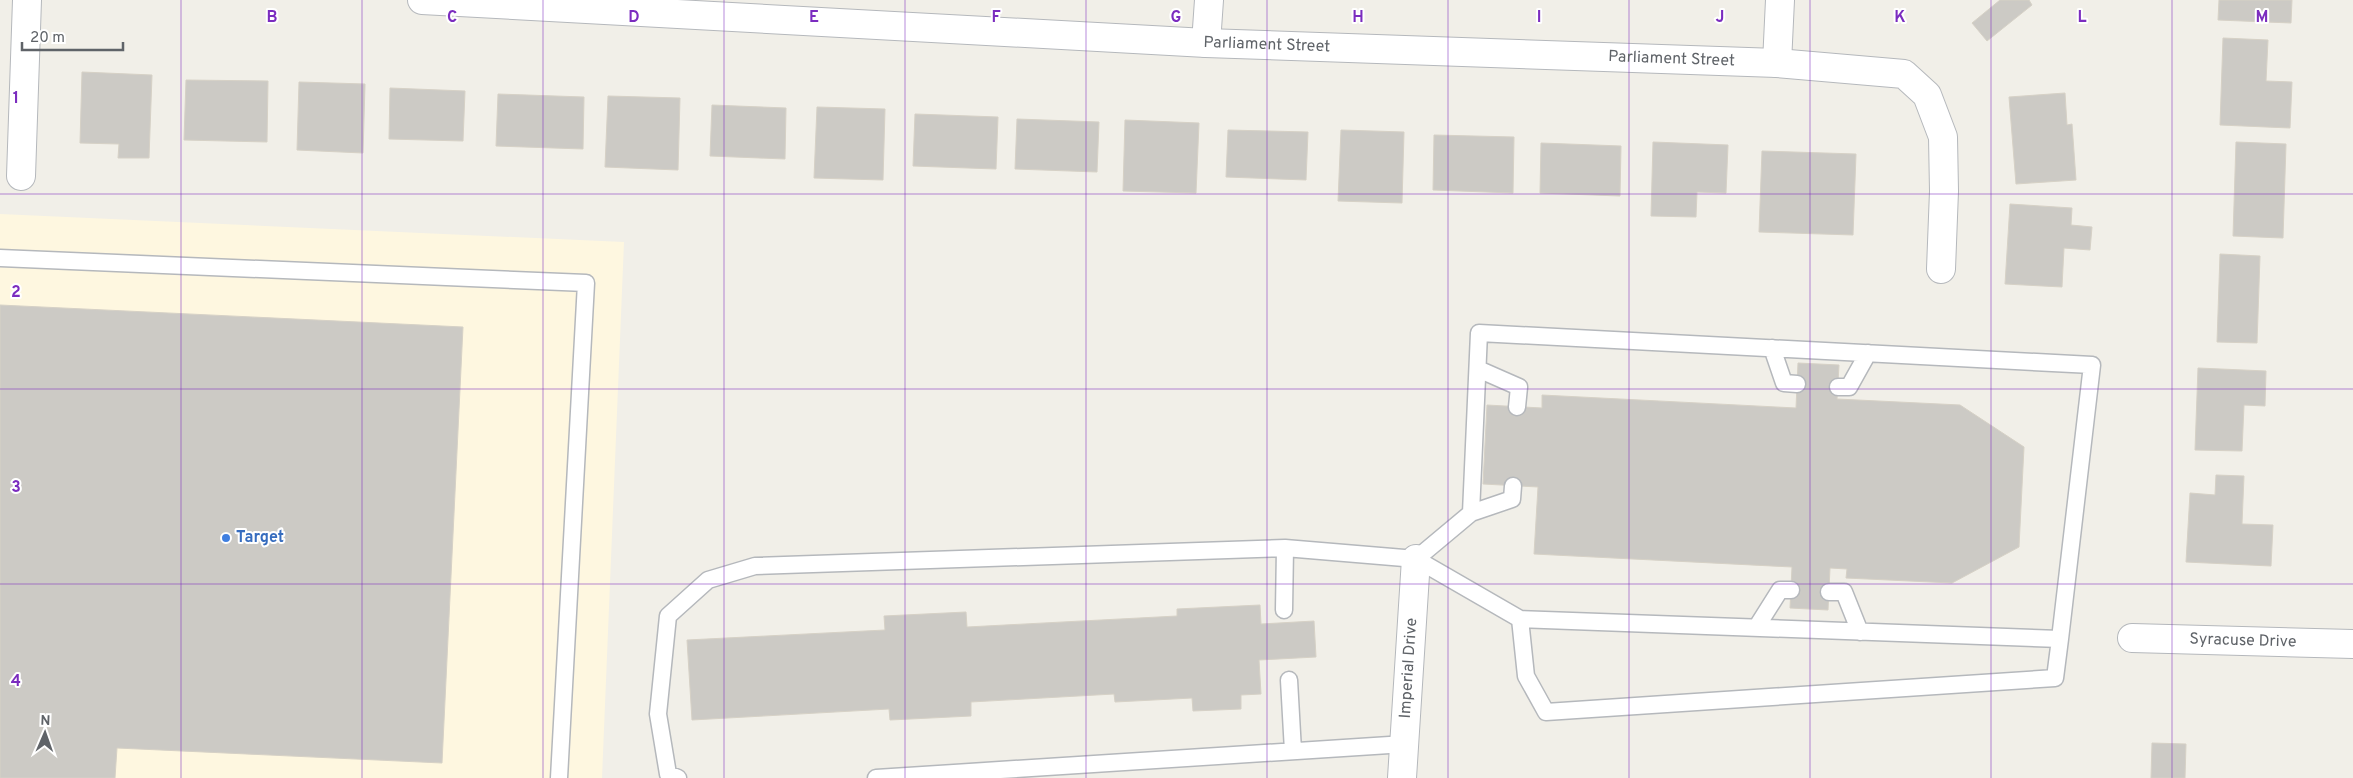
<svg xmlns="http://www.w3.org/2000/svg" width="2353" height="778" font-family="Overpass,sans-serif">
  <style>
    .commercial { fill: #fef7e0 }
    .building { fill: #cccac5; stroke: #d6d1c6 }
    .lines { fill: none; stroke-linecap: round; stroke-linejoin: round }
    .lane-casing { stroke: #b5b8bc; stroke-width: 19 }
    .street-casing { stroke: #b5b8bc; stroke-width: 30 }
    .lane { stroke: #fff; stroke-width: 16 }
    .street { stroke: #fff; stroke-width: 28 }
    .grid { fill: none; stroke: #7b2cbf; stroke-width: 1; stroke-opacity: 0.55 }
    .shop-dot { fill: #3f7fe0; stroke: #fff; stroke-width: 2 }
    .labels { text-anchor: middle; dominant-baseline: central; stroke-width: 4; stroke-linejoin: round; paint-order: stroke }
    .street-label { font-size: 16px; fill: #5f6368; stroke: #fff }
    .shop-label { font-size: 16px; font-weight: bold; fill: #366cbe; stroke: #fff; text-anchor: start }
    .grid-label { font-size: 16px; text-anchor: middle; font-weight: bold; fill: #7b2cbf; stroke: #fff; stroke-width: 4; stroke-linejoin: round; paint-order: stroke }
  </style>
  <rect width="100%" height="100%" fill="#f1efe8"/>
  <!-- commercial -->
  <path class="commercial" d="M0,214L624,242L602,778H0Z"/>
  <!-- building -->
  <path class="building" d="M2000,0H2029L2032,5L1987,41L1972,23Z
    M2219,0H2292L2291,23L2218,20Z
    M2223,38L2268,40L2266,81L2292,82L2290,128L2220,125Z
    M82,72L152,75L149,158H118L119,144L80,143Z
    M186,80L268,81L267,142L184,140Z
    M299,82L365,84L363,153L297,150Z
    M390,88L465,91L463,141L389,139Z
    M2065,93L2067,125L2072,124L2076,180L2016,184L2009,97Z
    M498,94L584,97L583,149L496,146Z
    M608,96L680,98L678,170L605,167Z
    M712,105L786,108L785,159L710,156Z
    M817,107L885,109L883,180L814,178Z
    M915,114L998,117L996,169L913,166Z
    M1017,119L1099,122L1097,172L1015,169Z
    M1125,120L1199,123L1196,193L1123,191Z
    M1228,130L1308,132L1306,180L1226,177Z
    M1341,130L1404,132L1402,203L1338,201Z
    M1434,135L1514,137L1513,193L1433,190Z
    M1653,142L1728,145L1726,193L1697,192L1696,217L1651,216Z
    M2236,142L2286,144L2283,238L2233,236Z
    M1541,143L1621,146L1620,196L1540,193Z
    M1762,151L1856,154L1853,235L1759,232Z
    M2010,204L2072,208L2071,225L2092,227L2090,250L2064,248L2062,287L2005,284Z
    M2220,254L2260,256L2257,343L2217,342Z
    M0,305L463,327L442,763L117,748L115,778H0Z
    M1798,363L1839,365L1837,399L1960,405L2024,447L2019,547L1952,583L1846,578L1847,569L1830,568L1828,610L1790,608L1792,567L1534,554L1538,487L1483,484L1487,405L1542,408V395L1796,408Z
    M2198,368L2266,371L2265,406L2244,405L2242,451L2195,450Z
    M2216,475L2244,476L2242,524L2273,525L2271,566L2186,562L2190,493L2215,495Z
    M1260,605L1261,624L1314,621L1316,657L1259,660L1261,694L1241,695V709L1193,711L1192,698L1115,702L1114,694L971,702V716L890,720L889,709L692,720L687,640L885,630L884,616L966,612L967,627L1177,616V609Z
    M2152,743L2186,744L2185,778H2151Z"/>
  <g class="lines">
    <defs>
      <path id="lane" d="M0,258L586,283L559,778
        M1772,348L1784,383L1797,384
        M1478,369L1519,387L1517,407
        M1838,387H1849L1868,353
        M1471,513L1512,499L1513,486
        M1829,592H1844L1860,632
        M1284,610L1285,548
        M1520,619L1526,676L1546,712L2055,678L2060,639
        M1756,628L1780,590H1791
        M1289,680L1293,751
        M678,778L668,774L658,714L668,616L708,580L755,566L1285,548L1416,559L1520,619L2060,639L2092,365L1479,333L1471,513L1416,559
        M876,778L1405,744"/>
      <g id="street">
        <path id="s1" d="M422,0L1206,43L1777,63L1904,74L1927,95L1943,137L1944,191L1941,269"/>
        <path d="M1206,43L1209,0"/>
        <path d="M1777,63L1780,0"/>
        <path d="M21,176L27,0"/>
        <path id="s2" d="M2132,638L2353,644"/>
        <path id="s3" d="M1402,778L1416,559"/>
      </g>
    </defs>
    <!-- lane casing -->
    <use href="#lane" class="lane-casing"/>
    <!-- street casing -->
    <use href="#street" class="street-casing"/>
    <!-- lane -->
    <use href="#lane" class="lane"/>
    <!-- street -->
    <use href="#street" class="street"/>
  </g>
  <!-- grid -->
  <path class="grid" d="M181,0V778M362,0V778M543,0V778M724,0V778M905,0V778M1086,0V778M1267,0V778M1448,0V778M1629,0V778M1810,0V778M1991,0V778M2172,0V778M0,194H2353M0,389H2353M0,584H2353"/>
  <!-- markers -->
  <circle class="shop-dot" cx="226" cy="538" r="5"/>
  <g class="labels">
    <!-- street labels -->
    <g class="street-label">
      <text stroke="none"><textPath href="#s1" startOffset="846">Parliament Street</textPath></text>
      <text stroke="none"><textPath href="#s1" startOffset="1251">Parliament Street</textPath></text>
      <text stroke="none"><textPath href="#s2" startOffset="111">Syracuse Drive</textPath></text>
      <text stroke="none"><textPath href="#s3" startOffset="110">Imperial Drive</textPath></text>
    </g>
    <!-- shop labels -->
    <g class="shop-label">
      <text x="236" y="538">Target</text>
    </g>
  </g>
  <g class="grid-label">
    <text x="272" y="22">B</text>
    <text x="452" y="22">C</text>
    <text x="634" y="22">D</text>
    <text x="814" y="22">E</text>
    <text x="996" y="22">F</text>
    <text x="1176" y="22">G</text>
    <text x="1358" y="22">H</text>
    <text x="1539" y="22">I</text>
    <text x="1720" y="22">J</text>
    <text x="1900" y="22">K</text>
    <text x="2082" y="22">L</text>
    <text x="2262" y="22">M</text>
    <text x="16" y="103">1</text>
    <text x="16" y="297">2</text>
    <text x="16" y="492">3</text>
    <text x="16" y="686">4</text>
  </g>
  <!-- north arrow -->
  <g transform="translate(45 733) rotate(2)" stroke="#ffffff" stroke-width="4" paint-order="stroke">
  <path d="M0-4L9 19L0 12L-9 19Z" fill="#5f6368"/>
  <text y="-8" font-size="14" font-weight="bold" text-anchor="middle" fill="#5f6368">N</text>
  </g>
  <!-- scale -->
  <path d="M22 42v8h101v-8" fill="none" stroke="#5f6368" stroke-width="2.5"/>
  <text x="30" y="42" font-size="15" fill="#5f6368" stroke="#ffffff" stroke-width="4" paint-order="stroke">20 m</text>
</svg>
